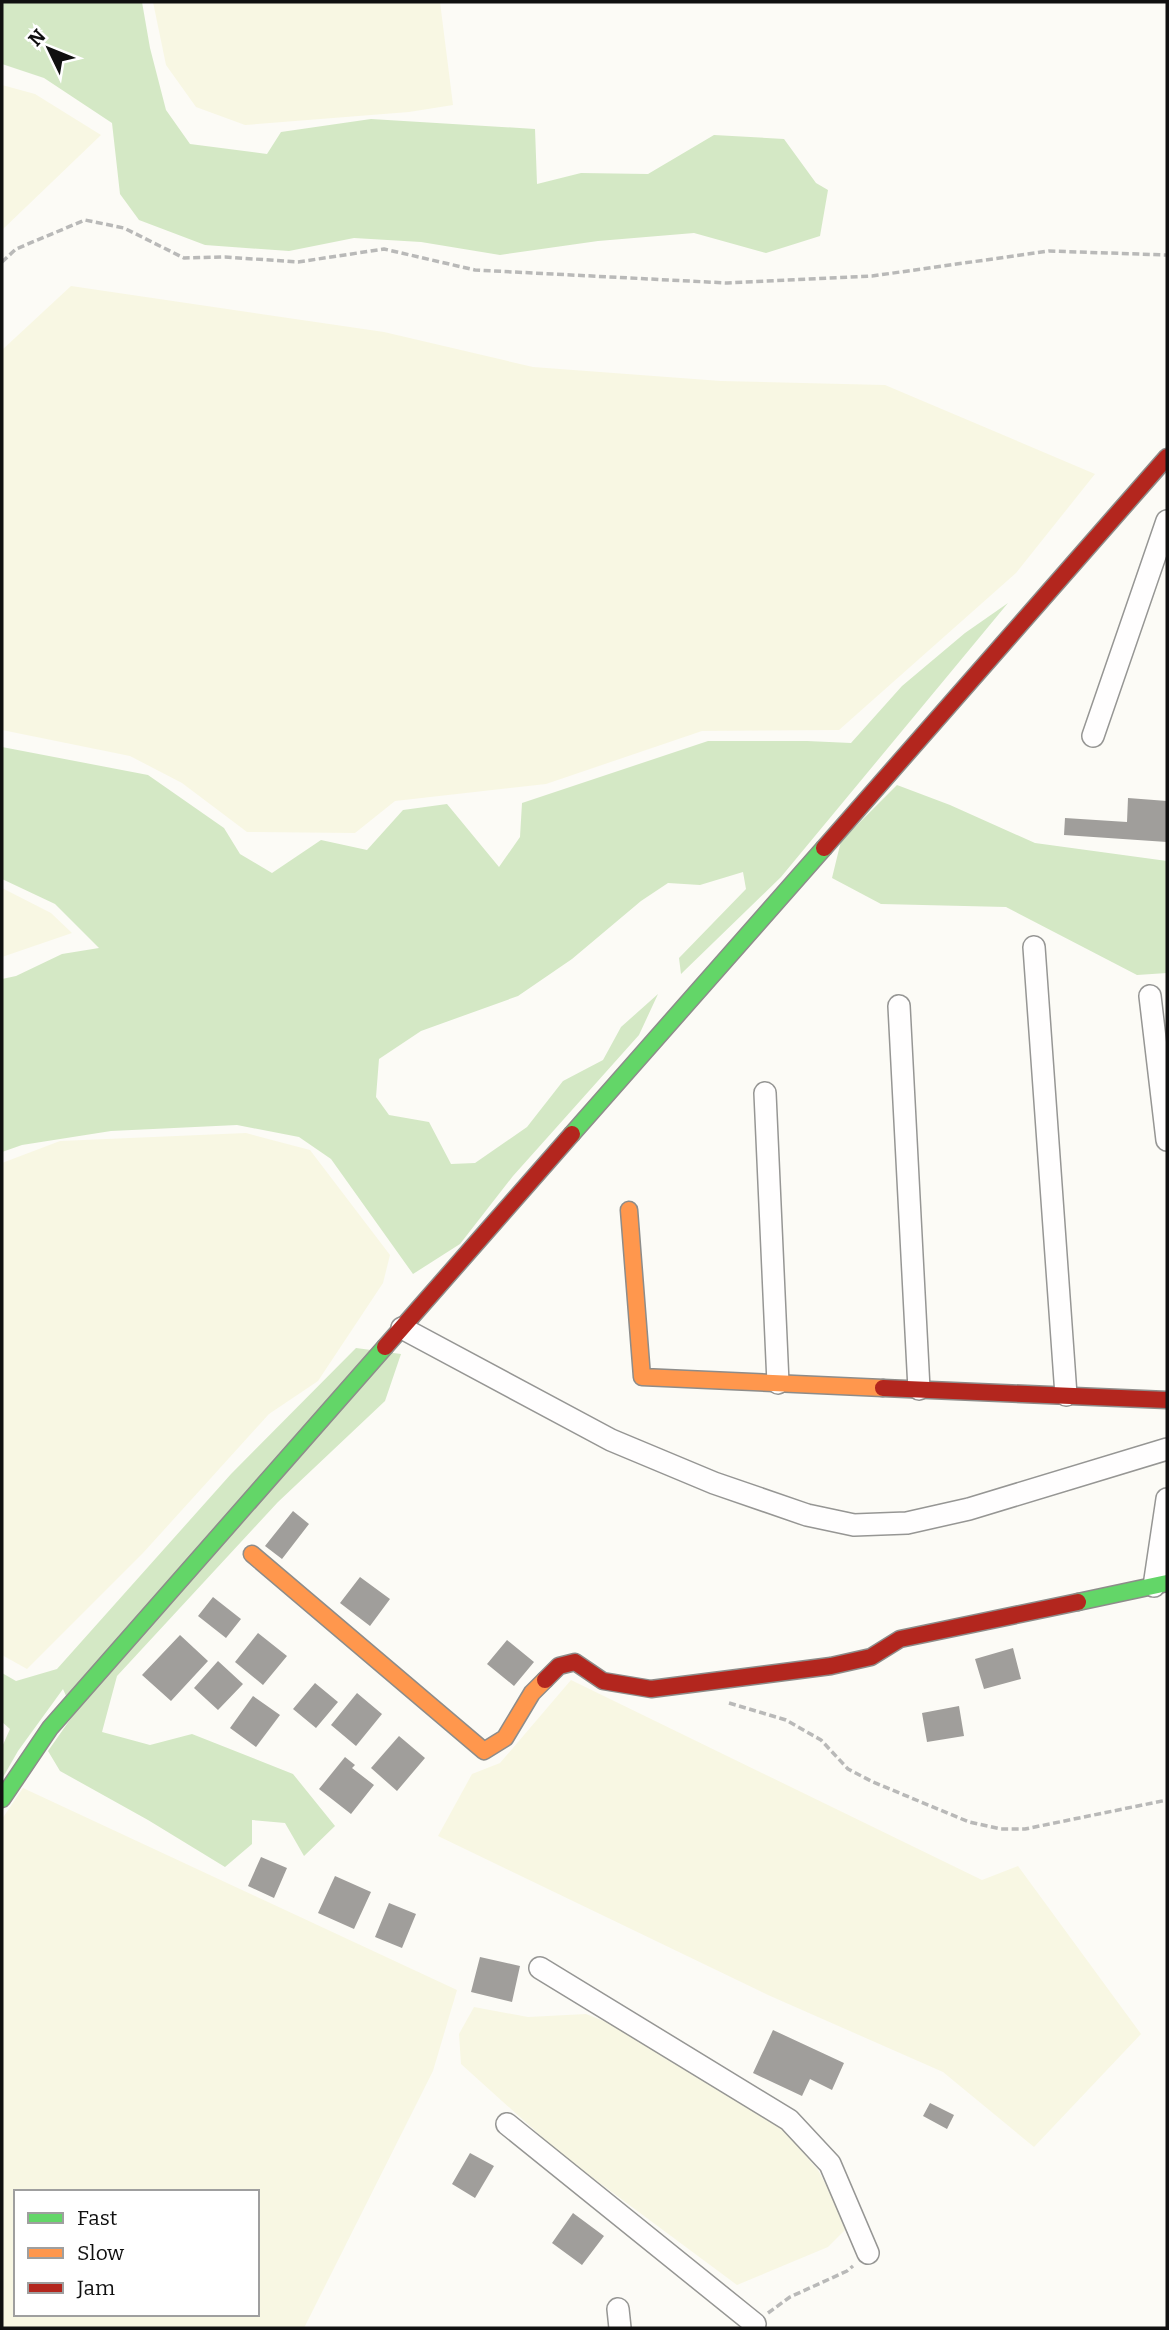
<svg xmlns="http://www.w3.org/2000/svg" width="1169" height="2330" font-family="Bitter,serif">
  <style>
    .farmland { fill: #f8f7e3; fill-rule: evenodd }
    .forest { fill: #d4e8c5 }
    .building { fill: #a09e9b }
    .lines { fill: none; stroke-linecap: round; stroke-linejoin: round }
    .street-casing { stroke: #969694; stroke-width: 24 }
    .fast-casing { stroke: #8d8c8a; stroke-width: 19 }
    .slow-casing { stroke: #8d8c8a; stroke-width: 19 }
    .jam-casing { stroke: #8d8c8a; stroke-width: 19 }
    .path { stroke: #b9b9b8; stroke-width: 3.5; stroke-dasharray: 7 3.5; stroke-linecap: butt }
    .street { stroke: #fffefe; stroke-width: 21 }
    .fast { stroke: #63d668; stroke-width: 16 }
    .slow { stroke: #ff974d; stroke-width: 16 }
    .jam { stroke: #b3261e; stroke-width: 16 }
  </style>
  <rect width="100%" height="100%" fill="#fcfbf6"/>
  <!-- farmland -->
  <path class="farmland" d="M153,2H440L453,105L409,112L245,125L196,107L166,65Z
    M2,85L35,94L101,135L2,230Z
    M71,286L384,332L533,367L721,381L885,385L1095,474L1016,573L839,730L702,731L546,784L395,801L355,833L247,832L182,783L130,756L2,730V350Z
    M2,888L51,913L72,933L2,957Z
    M246,1133L310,1150L390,1255L383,1283L318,1381L269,1414L143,1553L27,1669L2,1655V1163L60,1141Z
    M571,1680L982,1880L1018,1866L1141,2034L1034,2147L943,2072L768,1995L438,1836L472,1774L500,1763Z
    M23,1788L457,1990L433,2071L304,2328H2V1819ZM16,2192H257V2314H16Z
    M474,2007L528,2017L586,2014L630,2031L779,2124L818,2170L848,2227L828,2247L737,2285L562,2155L461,2064L459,2034Z"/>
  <!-- forest -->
  <path class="forest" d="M2,2H142L150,48L166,110L190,144L267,154L281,132L371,119L535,129L537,184L581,173L648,174L714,135L784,139L816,183L828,190L820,236L766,253L694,233L598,241L500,255L421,242L354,238L289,251L205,245L139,220L120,194L112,123L44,78L2,64Z
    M1008,603L781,877L681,974L679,958L746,889L743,872L700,885L668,883L641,901L572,959L518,996L421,1031L379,1059L376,1097L389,1115L429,1122L451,1164L475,1163L527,1127L563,1081L603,1060L621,1027L658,994L639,1035L513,1176L460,1244L413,1274L331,1159L299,1137L237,1125L111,1131L22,1145L2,1152V979L16,976L62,954L99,948L55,904L2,879V747L148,775L224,828L240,854L272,873L321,840L367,850L403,810L447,804L499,867L520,837L522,803L708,741H807L851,743L902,686L965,633Z
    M897,785L950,805L1035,843L1167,861V973L1137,975L1006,907L881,904L832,878L841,841Z
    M356,1348L401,1354L385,1401L278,1502L117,1676L102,1732L150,1745L192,1734L293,1774L335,1826L304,1856L285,1823L252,1820V1844L225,1867L148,1820L60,1771L48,1751L74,1714L63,1689L18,1751L2,1779V1747L10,1729L2,1722V1673L16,1681L57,1669L231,1474Z"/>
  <!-- building -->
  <path class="building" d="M1128,798L1167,801V842L1064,835L1065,818L1127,822Z
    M293,1511L309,1524L282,1559L265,1546Z
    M360,1577L390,1599L370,1626L340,1603Z
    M213,1597L241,1619L226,1638L198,1616Z
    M258,1633L287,1656L263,1685L235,1662Z
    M180,1635L208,1661L171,1701L142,1675Z
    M507,1640L534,1662L514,1686L487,1664Z
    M1013,1648L1021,1679L984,1689L975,1659Z
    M218,1661L243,1684L218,1710L194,1688Z
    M315,1683L338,1702L316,1728L293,1709Z
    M357,1693L382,1714L356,1746L331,1725Z
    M253,1696L280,1715L256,1747L230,1728Z
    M959,1706L964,1736L927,1742L922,1713Z
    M399,1736L425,1758L397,1791L371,1768Z
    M345,1757L355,1765L352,1768L374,1785L351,1814L319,1789Z
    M261,1857L287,1868L274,1898L248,1886Z
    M335,1876L371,1892L354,1929L318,1913Z
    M389,1903L416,1914L402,1948L375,1937Z
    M480,1957L520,1966L512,2002L471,1992Z
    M773,2030L844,2063L832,2090L810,2079L802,2096L753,2073Z
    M930,2103L954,2115L947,2129L923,2116Z
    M470,2153L494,2166L475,2198L452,2184Z
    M573,2213L604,2236L582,2265L552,2243Z"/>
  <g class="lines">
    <defs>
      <path id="street" d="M1093,736L1167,521
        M1034,947L1066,1395
        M1150,996L1167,1140
        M899,1006L919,1389
        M765,1093L778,1383
        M402,1328L611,1440L714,1483L807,1515L854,1525L907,1523L969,1509L1167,1449
        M1154,1586L1167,1499
        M540,1968L789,2120L830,2164L868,2253
        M507,2124L755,2324
        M618,2309L620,2328"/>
      <path id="fast" d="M572,1134L824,848
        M1078,1602L1167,1583
        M2,1799L50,1728L385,1347"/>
      <path id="slow" d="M629,1210L642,1377L883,1388
        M252,1554L484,1751L505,1738L532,1693L545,1680"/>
      <path id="jam" d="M824,848L1167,457
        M385,1347L572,1134
        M883,1388L1167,1400
        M545,1680L559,1666L575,1662L603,1681L651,1689L831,1666L871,1657L900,1639L1078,1602"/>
    </defs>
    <!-- street casing -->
    <use href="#street" class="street-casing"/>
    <!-- fast casing -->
    <use href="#fast" class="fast-casing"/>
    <!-- slow casing -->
    <use href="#slow" class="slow-casing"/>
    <!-- jam casing -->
    <use href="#jam" class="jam-casing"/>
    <!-- path -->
    <path class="path" d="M2,262L16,249L85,220L124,228L184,258L225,257L298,262L384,249L475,270L727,283L872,276L1049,251L1167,255
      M729,1703L786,1720L821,1740L848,1769L873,1782L969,1822L1001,1829H1025L1167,1800
      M768,2313L790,2297L847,2271L853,2266"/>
    <!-- street -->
    <use href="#street" class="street"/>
    <!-- fast -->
    <use href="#fast" class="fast"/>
    <!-- slow -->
    <use href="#slow" class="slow"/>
    <!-- jam -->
    <use href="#jam" class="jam"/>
  </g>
  <!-- border -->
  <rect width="1169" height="2330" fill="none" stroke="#101010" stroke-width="7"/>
  <!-- legend -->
  <rect x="14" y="2190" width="245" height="126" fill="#ffffff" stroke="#9f9f9f" stroke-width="2"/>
  <rect x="28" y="2213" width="35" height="10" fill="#63d668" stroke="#9f9f9f" stroke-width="2"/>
  <text x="77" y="2225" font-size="21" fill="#101010">Fast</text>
  <rect x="28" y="2248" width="35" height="10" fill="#ff974d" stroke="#9f9f9f" stroke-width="2"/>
  <text x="77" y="2260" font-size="21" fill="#101010">Slow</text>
  <rect x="28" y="2283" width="35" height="10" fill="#b3261e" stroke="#9f9f9f" stroke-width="2"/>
  <text x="77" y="2295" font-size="21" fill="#101010">Jam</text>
  <!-- north arrow -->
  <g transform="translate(49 49) rotate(313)" stroke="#ffffff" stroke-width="5" paint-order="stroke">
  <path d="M0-5L12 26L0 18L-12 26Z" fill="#101010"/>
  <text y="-10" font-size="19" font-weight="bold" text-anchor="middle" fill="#101010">N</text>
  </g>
</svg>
